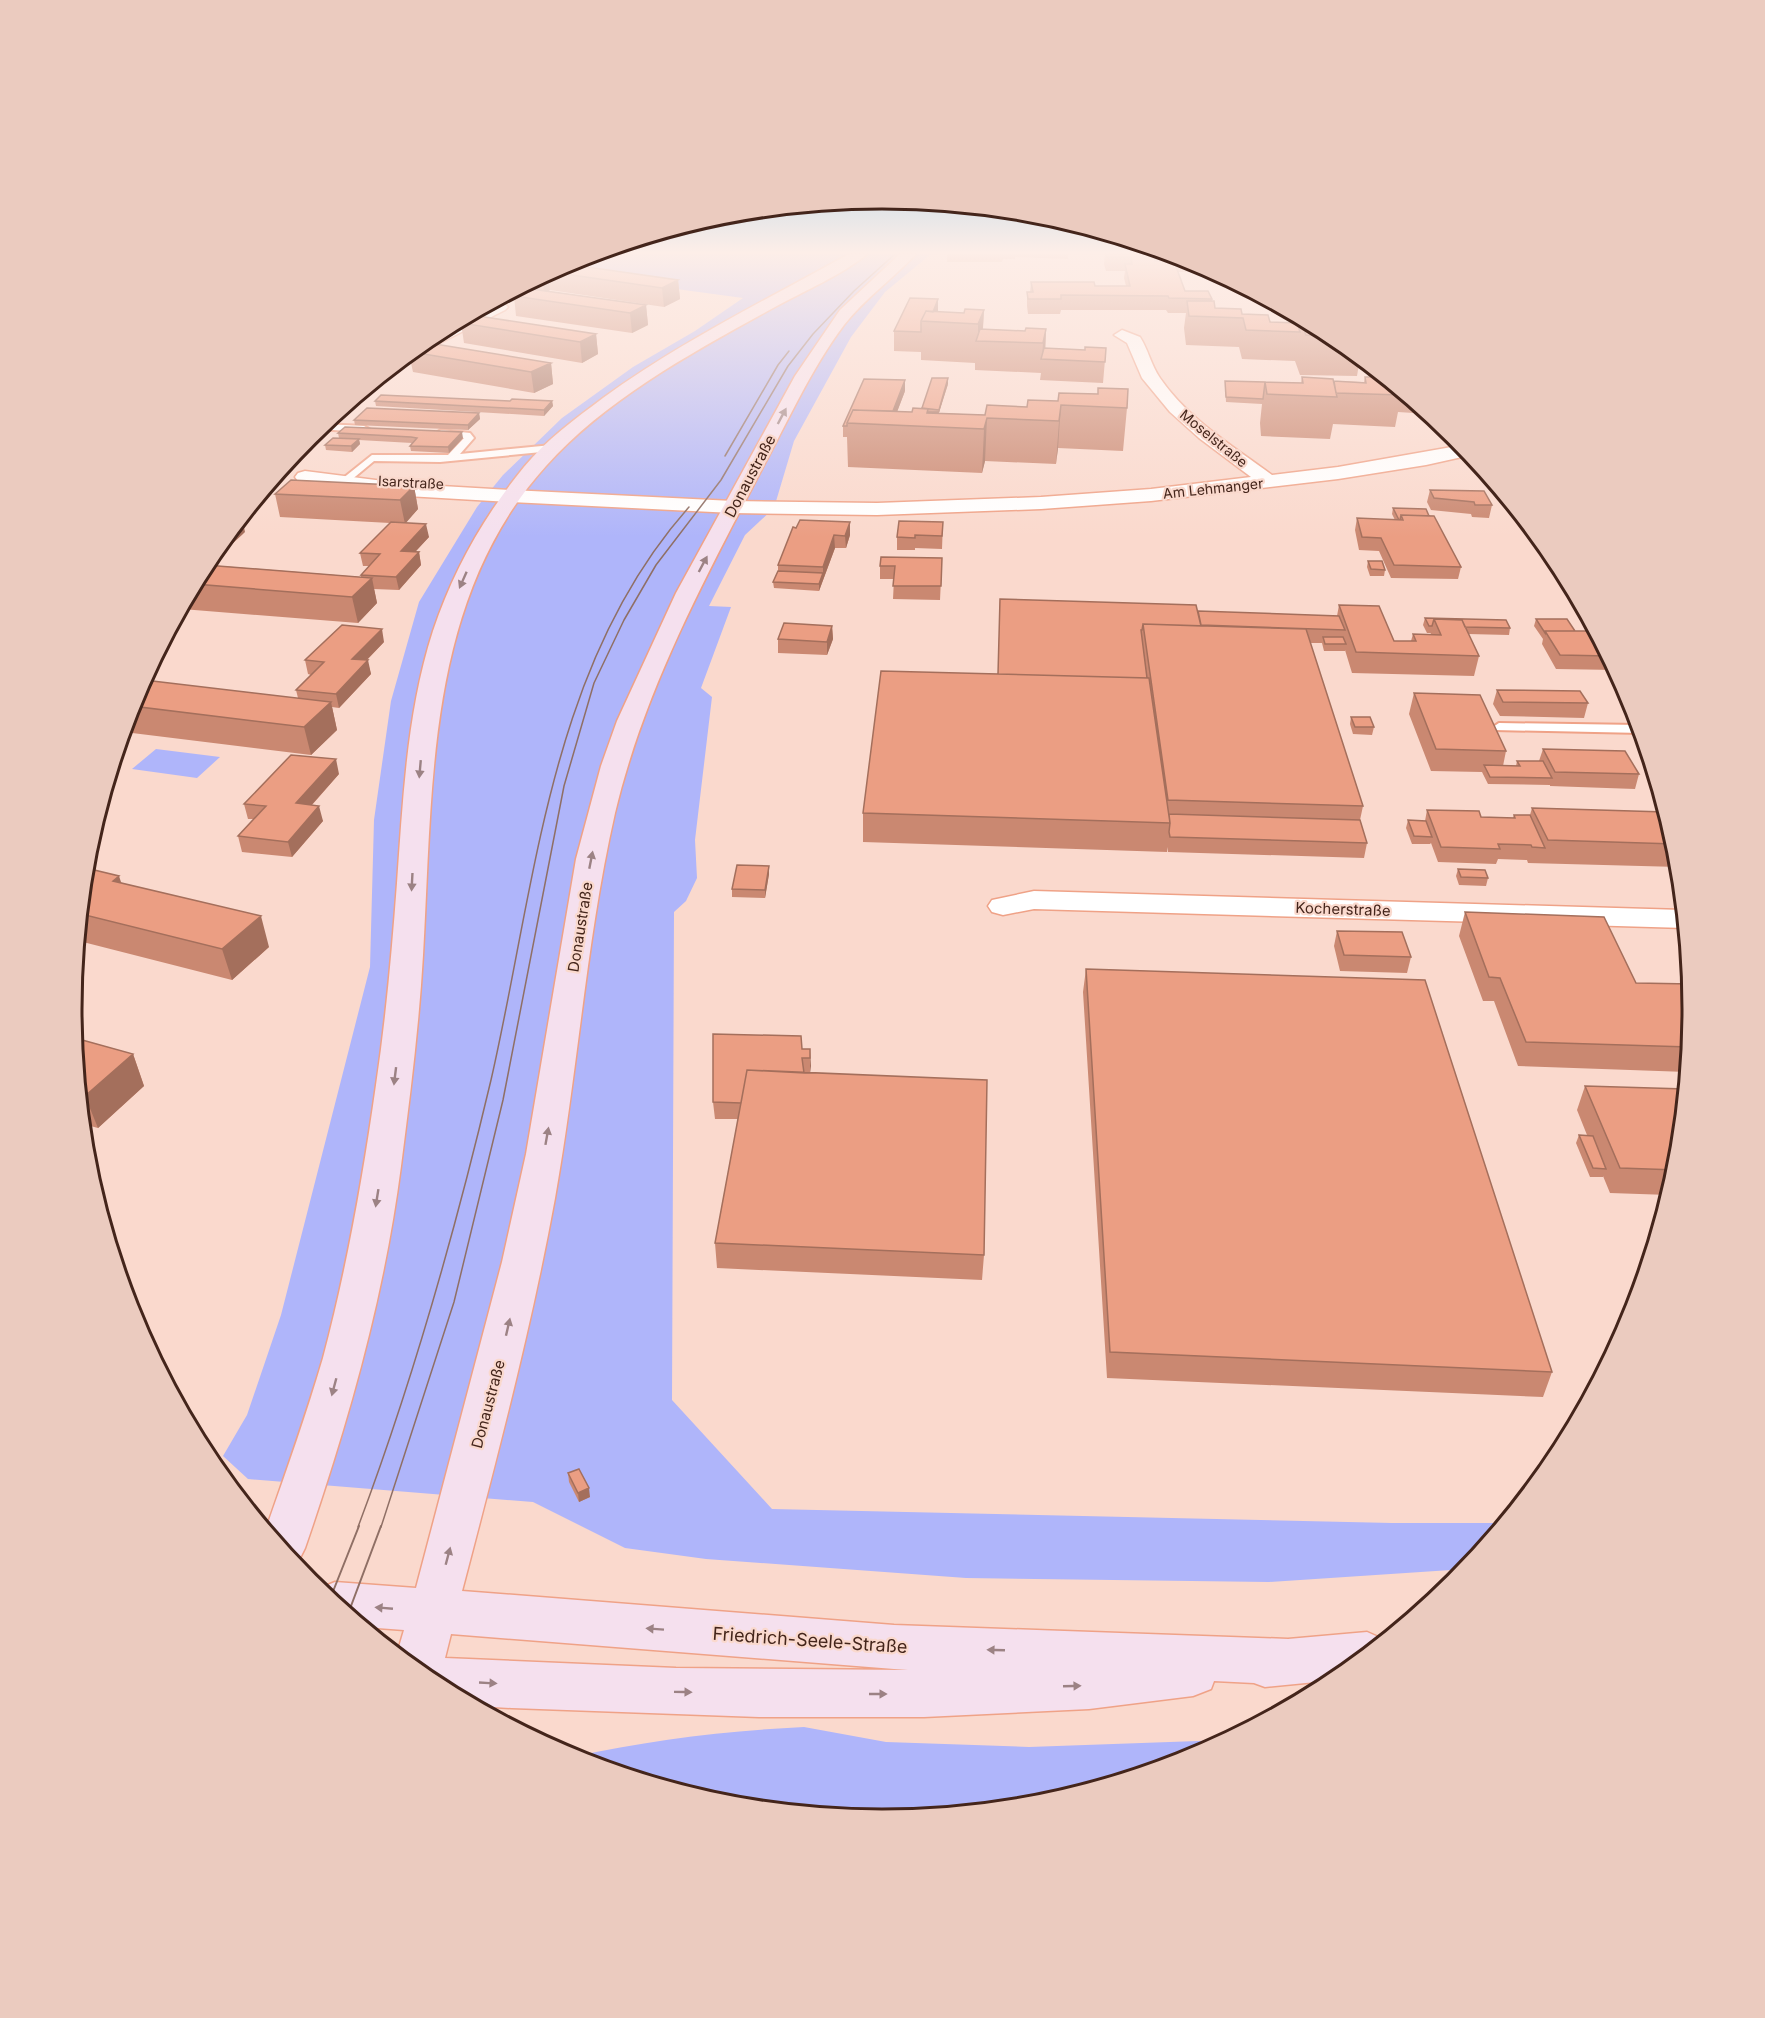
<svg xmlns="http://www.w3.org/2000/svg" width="1765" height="2018" font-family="Inter,sans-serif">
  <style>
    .green { fill: #afb5fa }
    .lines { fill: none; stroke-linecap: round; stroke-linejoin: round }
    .lane-casing { stroke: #efa287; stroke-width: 4 }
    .street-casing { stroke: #efa287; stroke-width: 3 }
    .secondary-casing { stroke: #efa287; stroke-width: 3 }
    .lane { fill: #fff; fill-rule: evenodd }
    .street { fill: #fff; fill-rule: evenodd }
    .secondary { fill: #f5e0ee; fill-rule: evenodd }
    .tram-far1 { stroke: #8f6f65; stroke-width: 1.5 }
    .tram { stroke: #8f6f65; stroke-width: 2 }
    .wall { fill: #ca8871 }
    .shaded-wall { fill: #a46f5c }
    .building { fill: #eb9e83; stroke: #a46f5c; stroke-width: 1.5 }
    .oneway { fill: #9c8284 }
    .labels { text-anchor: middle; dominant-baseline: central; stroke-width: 4.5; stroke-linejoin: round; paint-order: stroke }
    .far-street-label { font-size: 14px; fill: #44251b; stroke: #fad9cd }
    .street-label { font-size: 15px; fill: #44251b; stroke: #fad9cd }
    .near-street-label { font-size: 18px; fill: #44251b; stroke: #fad9cd }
    .rim { fill: none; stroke: #44251b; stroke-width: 3 }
  </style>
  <rect width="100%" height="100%" fill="#fad9cd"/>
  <!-- green -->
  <path class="green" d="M592,254H931L885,292L851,337L794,441L774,508L745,535L709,606L731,607L701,688L712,697L695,840L697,878L686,901L674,912L672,1400L772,1509L1392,1523H1504L1466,1569L1269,1582L966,1578L706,1559L625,1548L533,1502L248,1479L223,1456L247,1415L281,1315L370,967L374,820L391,701L419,602L477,507L503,475L562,418L633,367L695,331L743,298L551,272L573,260Z
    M156,749L220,757L197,778L132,769Z
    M804,1727L886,1742L1029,1747L1226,1740L1192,1758L1040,1804L882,1819L724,1804L572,1757C650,1740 724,1731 804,1727Z"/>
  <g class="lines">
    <defs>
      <path id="lane" d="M323,424L364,426L369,429L364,432L318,429Z
        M441,430L470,433L474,438L460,454L552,445L557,448L552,451L440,462L374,461L350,481L342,479L372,455H448L464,438L438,435L436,433Z
        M1499,723L1639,725L1642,733L1494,730L1493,727Z"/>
      <path id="street" d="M500,302L505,304L508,307L505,310L422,352L411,353L432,335Z
        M1122,330L1140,337C1148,349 1151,365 1160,378C1188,419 1233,446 1272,475L1338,467L1463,445L1471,455L1426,465L1338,479L1151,501L1041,509L877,515L733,513L511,502L407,496L305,483L298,481L295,477L298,473L305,471L407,484L511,490L733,501L877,503L1041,497L1151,489L1251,477L1199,438L1170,412L1142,378L1127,343L1114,335Z
        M1034,891L1683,910L1685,928L1034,909L1003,915L992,912L988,906L992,900Z"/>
      <path id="secondary" d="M849,254H867C842,275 804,291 775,307C695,351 607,398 546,466C425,600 433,787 423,955C419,1026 410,1096 401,1166C384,1298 348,1423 305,1548L298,1562L294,1564L266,1529C286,1472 306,1416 323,1358C347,1268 363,1177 376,1085C386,1018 392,951 397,883C403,799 407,711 433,631C453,571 484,516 524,467C546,440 575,419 603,398C680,342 766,300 849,254Z
        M900,254H916C893,279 865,298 844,325C811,369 788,421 762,469C704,580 644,691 615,813C586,940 578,1070 555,1198C531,1330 496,1461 462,1591L894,1625L1288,1639L1367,1632L1385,1640L1336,1680L1265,1687L1254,1683L1214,1681L1211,1689L1193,1696L1089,1709L924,1717H759L512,1708L476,1706L432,1683L397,1654L404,1630L364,1627L318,1589L335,1582L416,1588L502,1262L526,1154L576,859L601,766L617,721L676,593L795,376L840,310ZM451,1634L894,1669L908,1670L676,1668L445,1658Z"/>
    </defs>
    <!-- lane casing -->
    <use href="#lane" class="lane-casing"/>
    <!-- street casing -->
    <use href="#street" class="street-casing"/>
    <!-- secondary casing -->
    <use href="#secondary" class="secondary-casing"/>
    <!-- lane -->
    <use href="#lane" class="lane"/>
    <!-- street -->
    <use href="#street" class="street"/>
    <!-- secondary -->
    <use href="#secondary" class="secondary"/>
    <!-- tram-far1 -->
    <path class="tram-far1" d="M725,456L778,365L789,351
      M358,1527C413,1381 455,1232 491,1080C536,884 549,664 689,507
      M381,1527L454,1302L503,1100L564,786L594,683L624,620L656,565L721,480L788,366L813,334L854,291L895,254"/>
    <!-- tram -->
    <path class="tram" d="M330,1599L359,1526
      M348,1614L381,1526"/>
  </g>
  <!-- wall -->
  <path class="wall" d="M947,254H1068V259L1015,257V256V259H1003L1002,262H947Z
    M1105,254H1173L1193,260L1215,272H1178L1185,291L1212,299V301L1215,308L1242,314L1270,322L1298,328L1300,319L1333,335L1360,358L1357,376L1300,375L1295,361L1242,359L1239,347L1186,345L1184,328L1186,313H1168L1166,310H1061L1060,314H1028L1027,306V292H1030L1031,282L1095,286H1126L1124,278L1125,271H1106L1104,264Z
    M560,267L678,280L680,299L664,307L550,290L548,291L646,305L648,325L632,333L516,316L514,296L527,290L518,289Z
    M984,310L983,329L1025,331L1046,329L1045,348L1085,350L1106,348L1103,383L1040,380L1041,373L975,370V363L921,360V352L894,351V331L938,312L964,313Z
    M461,323L596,334L598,354L582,363L464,343Z
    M416,348L551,363L553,384L534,393L413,372L409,354Z
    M1302,377L1334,381L1364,382L1365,377H1384L1429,414L1398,412L1395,427L1333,424L1330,439L1261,436L1260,423L1262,404L1226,402L1225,381L1301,383Z
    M948,384L939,413L985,415L1027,407L1028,400L1127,408L1123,451L1058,448L1056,464L985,461L982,473L848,467L847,437H843V426L905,391L897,412H912L922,408Z
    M375,401H552L553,406L544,416L376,406Z
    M479,413L480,419L468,430L355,425L354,420Z
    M338,433L463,438L449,453L411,451L410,446L412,443L359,440L360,444L352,452L326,450L325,445L339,438Z
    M414,486L418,509L405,523L429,537L415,552H419L421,565L399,590L374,589L377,603L358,623L182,609L209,558L245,532L209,565L361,577V575L369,566H363L360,553L390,523L280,517L275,494Z
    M1430,490L1492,505L1489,518L1472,517L1471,514L1431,510L1427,502Z
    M1393,508L1429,516L1461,567L1458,579L1391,578L1379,551L1359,550L1355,530L1357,518L1395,520L1392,514Z
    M850,522V535L846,548H835L819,591L774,588L773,582L778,571V565Z
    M943,522L942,549L915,548V550H897V537Z
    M942,558L940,600L893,599L894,579H880V566Z
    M1368,561L1385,570L1384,576H1370L1367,567Z
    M1000,599L1198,611L1337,616L1339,605L1394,641H1411L1413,634L1430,635L1431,633H1427L1423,625L1425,618L1510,628L1509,635L1468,634L1479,656L1474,676L1352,673L1345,650V651H1324L1322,643H1310L1363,806L1360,820L1367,843L1364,858L1168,852L1167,847V852L863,842V813L998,674Z
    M1536,619L1575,631L1599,643H1601L1616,670L1556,669L1542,644L1543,639L1534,626Z
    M832,626L833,639L827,655L778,653V639Z
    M384,642L367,660L371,674L339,708L332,707L337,730L311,755L124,732L134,699L298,698L296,690L311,675L308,674L305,660Z
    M1497,690L1588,703L1584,718L1500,716L1493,704Z
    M1414,693L1506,751L1503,766H1516L1517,761H1539L1543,749L1639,774L1635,789L1550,786V785L1488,784L1482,772L1431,771L1409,714Z
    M1351,717L1374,727L1372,735L1353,734L1350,724Z
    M339,774L312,805L323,821L292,857L242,852L238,836L254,819H248L244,804Z
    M1532,808L1665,812L1677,851L1679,867L1528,863L1527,860L1498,859L1496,864L1438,862L1431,843L1430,844H1412L1406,828L1408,820L1425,821L1427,810L1481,817L1513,818L1514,815H1530Z
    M769,866V874L765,898L732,897V889Z
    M86,868L121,883L269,947L232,980L83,942L81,937H79Z
    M1458,869L1488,878L1486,886L1459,885L1456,876Z
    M1465,912L1636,983L1693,1009L1687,1072L1518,1066L1494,1001H1483L1459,936Z
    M1337,931L1411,957L1407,973L1340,971L1334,946Z
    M1086,969L1552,1372L1543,1397L1107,1378L1083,992Z
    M75,1038L133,1054L144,1086L98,1128L83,1124Z
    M802,1049H810V1073L984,1255L982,1280L717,1268L715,1243L738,1119H715L713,1102Z
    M1585,1086L1677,1167L1669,1195L1610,1193L1603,1176V1177H1590L1576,1143L1579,1135H1587L1577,1110Z
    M568,1473L590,1497L579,1502L569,1482Z"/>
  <!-- shaded-wall -->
  <path class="shaded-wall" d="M548,273L550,290L544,293L542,276Z
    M678,280L680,299L664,307L662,288Z
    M938,299V319L929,321Z
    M646,305L648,325L632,333L630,313Z
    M984,310L982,341H978V324Z
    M1046,329L1045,358L1042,359L1043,343Z
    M596,334L598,354L582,363L580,342Z
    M551,363L553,384L534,393L531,372Z
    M948,378V384L938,415L939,410Z
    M905,380V391L892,425H888Z
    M552,401L553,406L544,416V410Z
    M1061,405L1058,448L1056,464L1059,421Z
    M479,413L480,419L468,430V425Z
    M987,418L985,461L982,473L984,429Z
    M462,432L463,438L449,453L448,447Z
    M359,439L360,444L352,452L351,446Z
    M414,486L418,509L405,524L400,500Z
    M242,518L245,532L202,571L209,558Z
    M850,522V535L846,548L845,536Z
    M426,524L429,537L404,564L401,551Z
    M834,535L835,548L819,591V584L823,573V567Z
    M419,552L421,565L399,590L396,577Z
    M372,578L377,603L358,623L352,597Z
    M832,626L833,639L827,655V642Z
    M382,629L384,642L354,673L352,659Z
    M368,660L371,674L339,708L336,694Z
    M331,702L337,730L311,755L304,727Z
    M336,759L339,774L300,818L296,803Z
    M319,806L323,821L292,857L288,842Z
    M769,866V874L765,898V890Z
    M119,876L129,906L113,881Z
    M261,916L269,947L232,980L222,949Z
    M810,1049L811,1066L810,1074Z
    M133,1054L144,1086L98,1128L85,1096Z
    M589,1488L590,1497L579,1502L578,1493Z"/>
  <!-- building -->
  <path class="building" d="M1106,254H1173L1185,258L1154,257L1155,261H1174L1185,291H1208L1212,299L1169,298L1168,296L1061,295V299H1028L1027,292H1033L1031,282H1094L1095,286H1130L1125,264H1132L1131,257H1107Z
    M566,264L678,280L662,288L551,272Z
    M531,289L646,305L630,313L514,296Z
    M910,298L938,299L933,312L926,311L921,321V332L894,331Z
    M1187,301H1214L1215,308L1241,309L1242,314L1268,315L1270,322L1297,323L1300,332L1246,330L1243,318L1189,316Z
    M965,309L984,310L978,324L921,321L926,311L964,313Z
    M478,316L596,334L580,342L461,323Z
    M1300,319H1302L1334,336L1306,335Z
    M1026,328L1046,329L1043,343L976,341L980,329L1025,331Z
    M429,343L551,363L531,372L412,352L416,348Z
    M1085,347L1106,348L1105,362L1041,359L1044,348L1085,350Z
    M1302,377L1333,379L1337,397L1267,394L1265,382L1303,383Z
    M1365,377H1384L1399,390L1401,395L1336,393L1334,381L1366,383Z
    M932,378H948L939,410L922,408Z
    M864,379L905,380L893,411L853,410L847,423V426H843Z
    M1225,381L1265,382L1263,399L1226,397Z
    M1098,388L1128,389L1127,408L1061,405L1059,421L987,418L984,429L847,423L853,410L912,412L913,408L928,409L927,413L985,415L987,405L1027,407L1028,400L1058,401L1059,393L1098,394Z
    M381,395L510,401L512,399L552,401L544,410L375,401Z
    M367,408L479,413L468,425L354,420Z
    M928,412H938L937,413H928Z
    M345,427L462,432L448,447L410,446L417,438L411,437L338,433Z
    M333,438L359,439L351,446L325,445Z
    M291,480L414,486L400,500L275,494Z
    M1430,490L1484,491L1492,505H1475L1474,502L1434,498Z
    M1393,508L1426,509L1429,516L1401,515L1400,520H1399Z
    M1401,515L1434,516L1461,567L1394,565L1381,538L1362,537L1357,518L1403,520Z
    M800,520L850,522L845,536L834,535L823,567L778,565L793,527L796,528Z
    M899,521L943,522L942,536L915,535V538L897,537Z
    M391,522L426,524L401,551L419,552L396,577L361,575L380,554L360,553Z
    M881,557L942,558L941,586H893L895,566H880Z
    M1368,561H1382L1385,570L1371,569Z
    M205,565L372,578L352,597L195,584Z
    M778,571L823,573L819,584L773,582Z
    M1000,599L1196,605L1201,626L1143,624L1142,630H1141L1147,678L998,674Z
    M1339,605L1379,606L1394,641H1416L1413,634L1441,635L1434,619L1462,620L1479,656L1356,652Z
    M1198,611L1339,616L1345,630L1201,625Z
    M1425,618L1506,620L1510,628L1465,627L1462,620L1434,619L1432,626H1429Z
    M1536,619H1567L1575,631H1545V633Z
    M784,623L832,626L827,642L778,639Z
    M1143,624L1306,629L1363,806L1168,800Z
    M342,625L382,629L352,659L368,660L336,694L296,690L324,662L305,660Z
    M1545,631H1591L1599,643H1601L1608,656L1560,655Z
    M1323,637H1343L1346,644H1325Z
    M881,671L1149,678L1170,823L863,813Z
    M144,680L331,702L304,727L132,706L134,699Z
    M1497,690L1580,691L1588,703L1503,702Z
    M1414,693L1480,695L1506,751L1436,749Z
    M1351,717H1370L1374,727H1355Z
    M1543,749L1625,751L1639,774L1555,772Z
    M291,755L336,759L296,803L319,806L288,842L238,836L266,806L244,804Z
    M1517,761H1543L1552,778L1490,777L1484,765L1520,766Z
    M1532,808L1665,812L1675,844L1548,840Z
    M1427,810L1479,811L1481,817L1515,818L1514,815H1530L1545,848L1532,847L1531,845L1498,844L1500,849L1441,847Z
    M1169,814L1360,820L1367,843L1170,837L1169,832L1170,823Z
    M1408,820L1426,821L1432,837L1414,836Z
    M737,865L769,866L765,890L732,889Z
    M86,868L119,876L113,881L261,916L222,949L81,914Z
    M1458,869L1485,870L1488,878L1461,877Z
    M1465,912L1604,917L1636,983L1691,984L1693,1009L1689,1047L1526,1042L1500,978L1489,977Z
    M1337,931L1402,932L1411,957L1344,955Z
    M1086,969L1425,980L1552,1372L1110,1352Z
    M713,1034L801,1036L802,1049H810V1058H802L804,1073L747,1070L741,1103L713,1102Z
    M75,1038L133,1054L85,1096L80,1094Z
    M747,1070L987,1080L984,1255L715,1243Z
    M1585,1086L1685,1089L1677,1170L1620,1168Z
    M1579,1135L1593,1136L1606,1169L1593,1168Z
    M579,1469L589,1488L578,1493L568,1473Z"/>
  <!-- one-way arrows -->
  <defs><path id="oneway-solid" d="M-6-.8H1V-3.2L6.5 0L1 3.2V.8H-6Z" transform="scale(1.5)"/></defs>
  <g class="oneway">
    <use href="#oneway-solid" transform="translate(782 416) rotate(-62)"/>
    <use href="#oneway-solid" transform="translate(703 564) rotate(-62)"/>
    <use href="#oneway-solid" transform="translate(463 580) rotate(114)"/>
    <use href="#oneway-solid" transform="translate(420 769) rotate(95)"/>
    <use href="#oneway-solid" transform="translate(591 860) rotate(-79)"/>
    <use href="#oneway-solid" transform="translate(412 882) rotate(93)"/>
    <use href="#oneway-solid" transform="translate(395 1076) rotate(97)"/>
    <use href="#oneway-solid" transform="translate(547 1136) rotate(-80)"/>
    <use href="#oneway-solid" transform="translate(377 1198) rotate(99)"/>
    <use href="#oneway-solid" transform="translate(508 1327) rotate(-77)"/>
    <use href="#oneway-solid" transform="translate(334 1387) rotate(105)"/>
    <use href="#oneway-solid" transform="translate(448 1556) rotate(-75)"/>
    <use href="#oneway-solid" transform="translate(384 1608) rotate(-175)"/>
    <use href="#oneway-solid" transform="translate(655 1629) rotate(-176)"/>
    <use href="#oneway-solid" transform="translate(996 1650) rotate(-178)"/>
    <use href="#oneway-solid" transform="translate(488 1683) rotate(3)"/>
    <use href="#oneway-solid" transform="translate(1072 1686) rotate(-2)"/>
    <use href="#oneway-solid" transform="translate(683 1692) rotate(1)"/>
    <use href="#oneway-solid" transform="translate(878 1694)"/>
  </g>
  <!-- sky -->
  <linearGradient id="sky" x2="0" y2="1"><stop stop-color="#61b9e7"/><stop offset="0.47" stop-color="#fdeee8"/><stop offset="1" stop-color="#fdeee8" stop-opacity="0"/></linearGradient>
  <rect width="1765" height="537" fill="url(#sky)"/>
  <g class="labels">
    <!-- far-street labels -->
    <g class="far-street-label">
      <text transform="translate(1214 438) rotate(39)">Moselstraße</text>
      <text transform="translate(411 482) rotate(3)">Isarstraße</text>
      <text transform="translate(1213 488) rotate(-6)">Am Lehmanger</text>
    </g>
    <!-- street labels -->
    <g class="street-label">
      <text transform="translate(750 476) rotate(-62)">Donaustraße</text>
      <text transform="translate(1343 909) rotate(2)">Kocherstraße</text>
      <text transform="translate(580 927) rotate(-81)">Donaustraße</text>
      <text transform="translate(488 1404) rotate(-75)">Donaustraße</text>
    </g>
    <!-- near-street labels -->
    <g class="near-street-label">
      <text transform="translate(810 1640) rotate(4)">Friedrich-Seele-Straße</text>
    </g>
  </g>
  <!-- crop -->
  <path d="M0 0H1765V2018H0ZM82 1009a800 800 0 1 1 1600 0a800 800 0 1 1-1600 0Z" fill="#ebcbbf" fill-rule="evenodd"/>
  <path class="rim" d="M82 1009a800 800 0 1 1 1600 0a800 800 0 1 1-1600 0Z"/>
</svg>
